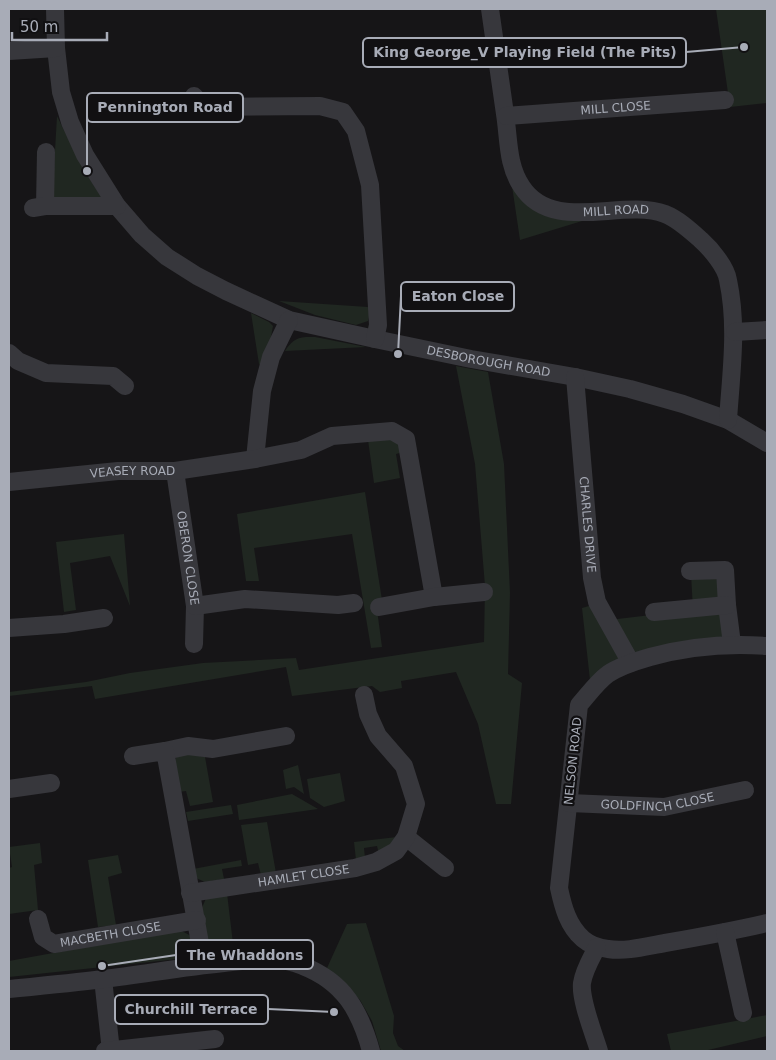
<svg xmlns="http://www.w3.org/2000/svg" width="776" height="1060" font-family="'DejaVu Sans',sans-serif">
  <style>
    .green { fill: #202721 }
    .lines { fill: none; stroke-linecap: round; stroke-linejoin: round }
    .minor { stroke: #37373c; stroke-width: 18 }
    .labels { text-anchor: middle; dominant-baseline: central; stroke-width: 4.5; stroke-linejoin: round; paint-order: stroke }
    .street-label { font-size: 12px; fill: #a8acb7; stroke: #111012 }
    .leader { fill: none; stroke: #a8acb7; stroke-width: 2 }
    .callout-dot { fill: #a8acb7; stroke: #111012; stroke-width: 2 }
    .callout { fill: #111012; stroke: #a8acb7; stroke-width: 2 }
    .callout-label { font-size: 14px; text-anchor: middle; font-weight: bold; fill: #a8acb7 }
  </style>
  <rect width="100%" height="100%" fill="#161517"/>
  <!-- green -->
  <path class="green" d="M716,9H767V103L730,107Z
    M57,116L81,165L103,200L52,203Z
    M512,186L534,208L605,214L520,240Z
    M279,301L368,307L370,311L368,321L356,325L315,315Z
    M251,313L269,322L273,326L270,342L261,365L259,364Z
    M306,337H315L366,347L285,351C291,342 295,338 306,337Z
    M456,366L488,372L504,464L510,593L508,674L522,683L511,804H496L478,724L456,672L401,681L402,688L380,692L372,686L292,696L286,667L95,699L92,686L9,696V692L86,682L130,673L203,663L296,658L299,670L484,642L485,586L475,464Z
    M389,437L398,442L403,452L396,454L400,478L374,483L368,440Z
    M365,492L382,600L376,602L382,647L371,648L352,534L254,548L259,581H246L237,514Z
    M124,534L130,606L110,556L70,563L76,610L64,612L56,542Z
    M724,572L729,641L634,658L609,620L693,610L691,574Z
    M596,604L628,662L591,689L582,608Z
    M186,753L205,757L213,802L190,806L186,791L178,792L173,764L177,756Z
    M298,765L304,794L294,787L286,789L283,770Z
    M340,773L345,801L324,807L310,798L307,779Z
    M292,794L318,809L239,820L237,805Z
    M231,805L233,814L188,821L186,812Z
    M267,822L276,873L261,875L258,863L248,865L241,825Z
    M397,837L388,850L379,854L377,846L364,848L365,858L356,860L354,842Z
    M40,843L42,863L34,865L38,910L9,914V868L12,867L9,847Z
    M118,855L122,873L108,877L116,925L98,927L88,860Z
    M241,860L242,866L222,869L224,879L205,882L196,878L193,869Z
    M227,893L234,952L220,954L208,948L201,910L207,896Z
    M366,923L394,1016L393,1033L398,1046L405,1051H381L372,1021L360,1000L327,968L347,924Z
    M180,930L191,936V949L178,959L9,977V961Z
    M767,1015V1036L704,1051H671L667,1034Z"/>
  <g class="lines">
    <!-- minor -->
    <g class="minor">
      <path id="s1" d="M55,9L56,48L61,92L70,122L85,155L117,206L142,235L167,257L197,276L226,291L289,320L375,339L471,359L575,377L630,389L683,404L728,420L767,443"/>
      <path id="s2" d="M490,9C495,44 500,79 505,114C509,139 507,165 522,187C553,234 622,198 665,214C678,219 691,231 701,240C711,249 726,267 728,280C738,327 731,373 728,420"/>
      <path d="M9,51L56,48"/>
      <path d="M194,96L204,107L320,106L343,112L356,131L370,185L378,325L375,339"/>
      <path id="s3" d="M506,116L725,100"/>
      <path d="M45,206L46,152"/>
      <path d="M33,208L45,206H117"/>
      <path d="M735,332L767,330"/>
      <path d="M9,353L18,361L46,373L113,376L125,386"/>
      <path id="s4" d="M575,377L592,578L597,602L631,663"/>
      <path d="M255,459L262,391L271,357L289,320"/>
      <path id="s5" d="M175,471L195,606L194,644"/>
      <path id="s6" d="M9,482L118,471H175L255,459L301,450L332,436L392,431L406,439L434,597"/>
      <path d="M690,571L725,570L727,605L732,644"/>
      <path d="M195,606L245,599L338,605L354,603"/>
      <path d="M379,607L434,597L484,592"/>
      <path d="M654,612L727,605"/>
      <path d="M9,628L64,624L104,618"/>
      <path d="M767,646C726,643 690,646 650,657C636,661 620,666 608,674C597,682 588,695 579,705L559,888C563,907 568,926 583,939C590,945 599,948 608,949C627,952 647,946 665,943C699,937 733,931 767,923"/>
      <path d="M165,751L188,746L213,749L286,736"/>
      <path d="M133,756L165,751L204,965"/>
      <path d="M9,789L51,783"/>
      <path id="s7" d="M569,803L664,807L745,790"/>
      <path d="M406,837L445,868"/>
      <path id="s8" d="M190,893L355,868L376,862L396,851L406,837L416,804L404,766L378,736L368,714L364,695"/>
      <path id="s9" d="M38,919L43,937L54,944L197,920"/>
      <path d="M725,932L743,1013"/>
      <path d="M597,947C591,959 584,970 582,983C580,1000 594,1034 599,1051"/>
      <path d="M103,979L111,1051"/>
      <path d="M9,989C40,986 72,983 103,979C144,974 184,967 224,963C250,960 278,955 303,966C344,982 360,1011 371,1051"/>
      <path d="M105,1051L215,1039"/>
    </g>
  </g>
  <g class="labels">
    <!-- street labels -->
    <g class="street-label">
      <text stroke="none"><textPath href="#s3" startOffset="110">MILL CLOSE</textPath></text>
      <text stroke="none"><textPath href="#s2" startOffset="284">MILL ROAD</textPath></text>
      <text stroke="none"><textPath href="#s1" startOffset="624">DESBOROUGH ROAD</textPath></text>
      <text stroke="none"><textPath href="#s6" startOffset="124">VEASEY ROAD</textPath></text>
      <text stroke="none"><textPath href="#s4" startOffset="148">CHARLES DRIVE</textPath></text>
      <text stroke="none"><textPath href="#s5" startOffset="88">OBERON CLOSE</textPath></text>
      <text transform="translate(573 761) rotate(-84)">NELSON ROAD</text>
      <text stroke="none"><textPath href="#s7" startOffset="89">GOLDFINCH CLOSE</textPath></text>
      <text stroke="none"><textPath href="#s8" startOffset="115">HAMLET CLOSE</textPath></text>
      <text stroke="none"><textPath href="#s9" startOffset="89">MACBETH CLOSE</textPath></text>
    </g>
  </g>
  <!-- callouts -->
  <path class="leader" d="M744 47L686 52M87 171L87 108M398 354L401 296M102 966L176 955M334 1012L268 1009"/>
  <g class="callout-dot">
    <circle cx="744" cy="47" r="5"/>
    <circle cx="87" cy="171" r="5"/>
    <circle cx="398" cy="354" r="5"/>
    <circle cx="102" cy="966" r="5"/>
    <circle cx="334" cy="1012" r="5"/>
  </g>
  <g class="callout">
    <rect x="363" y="38" width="323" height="29" rx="5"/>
    <rect x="87" y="93" width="156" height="29" rx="5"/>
    <rect x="401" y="282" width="113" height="29" rx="5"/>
    <rect x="176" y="940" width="137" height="29" rx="5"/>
    <rect x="115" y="995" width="153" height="29" rx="5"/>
  </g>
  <g class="callout-label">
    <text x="525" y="57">King George_V Playing Field (The Pits)</text>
    <text x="165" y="112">Pennington Road</text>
    <text x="458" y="301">Eaton Close</text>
    <text x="245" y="960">The Whaddons</text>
    <text x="191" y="1014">Churchill Terrace</text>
  </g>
  <!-- border -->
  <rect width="776" height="1060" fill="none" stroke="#a8acb7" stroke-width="20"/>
  <!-- scale -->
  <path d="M12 32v8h95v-8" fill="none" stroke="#a8acb7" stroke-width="2.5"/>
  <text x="20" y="32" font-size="15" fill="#a8acb7" stroke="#111012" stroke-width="4" paint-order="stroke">50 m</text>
</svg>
